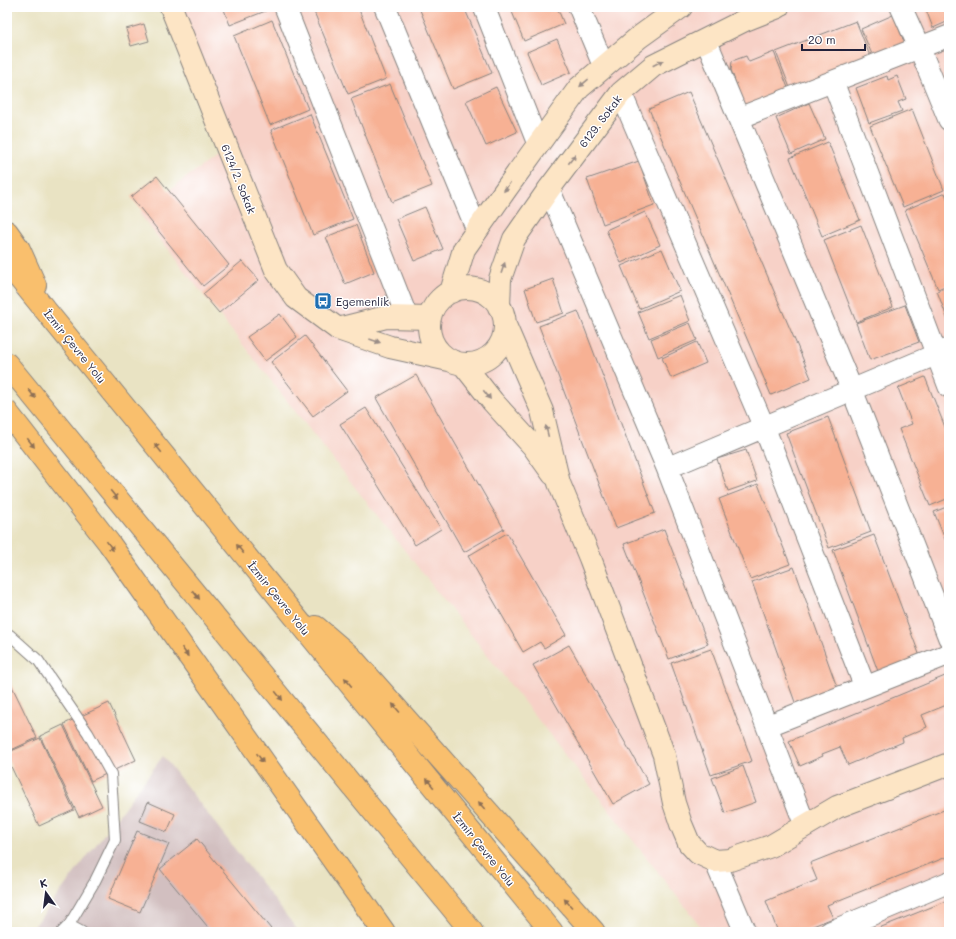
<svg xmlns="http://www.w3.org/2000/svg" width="956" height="939" font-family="Mali,sans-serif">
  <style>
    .built { fill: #f7d1c7 }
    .industrial { fill: #d2bfc0 }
    .building { fill: #f7b194 }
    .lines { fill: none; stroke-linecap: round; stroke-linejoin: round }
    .lane-casing { stroke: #86827f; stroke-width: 12 }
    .street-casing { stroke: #86827f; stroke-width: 23 }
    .secondary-casing { stroke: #86827f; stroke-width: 24 }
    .highway-casing { stroke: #86827f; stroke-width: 24 }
    .lane { stroke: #fff; stroke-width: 10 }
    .street { stroke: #fff; stroke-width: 21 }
    .secondary { stroke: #fde5c5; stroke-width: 22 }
    .highway { stroke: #f9bf6d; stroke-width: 22 }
    .oneway { fill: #9a8d87 }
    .oneway2 { fill: #8e7054 }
    .labels { text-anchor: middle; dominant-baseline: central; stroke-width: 3; stroke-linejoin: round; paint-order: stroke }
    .street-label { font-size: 11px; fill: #22223b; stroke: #fff }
    .poi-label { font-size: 11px; fill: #22223b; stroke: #fff; text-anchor: start }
  </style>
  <rect width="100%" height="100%" fill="#fff"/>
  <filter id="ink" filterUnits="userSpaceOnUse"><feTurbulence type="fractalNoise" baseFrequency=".025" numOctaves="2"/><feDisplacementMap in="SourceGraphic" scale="8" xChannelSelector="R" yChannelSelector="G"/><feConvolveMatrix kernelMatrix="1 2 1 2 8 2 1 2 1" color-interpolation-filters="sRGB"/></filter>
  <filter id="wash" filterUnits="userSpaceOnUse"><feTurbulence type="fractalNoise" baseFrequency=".012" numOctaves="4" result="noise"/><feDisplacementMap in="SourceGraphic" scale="16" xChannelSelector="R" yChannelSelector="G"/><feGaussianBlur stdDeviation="0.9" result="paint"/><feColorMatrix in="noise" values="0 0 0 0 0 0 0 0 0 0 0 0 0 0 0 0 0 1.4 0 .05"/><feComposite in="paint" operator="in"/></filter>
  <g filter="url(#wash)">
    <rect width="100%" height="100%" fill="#e9e3c3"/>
    <!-- built -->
    <path class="built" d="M167,7H949V932H705L139,213L222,151Z"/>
    <!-- industrial -->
    <path class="industrial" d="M163,756L299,932H30Z"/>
    <g id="blocks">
      <!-- building -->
      <path class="building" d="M223,7H267L268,10L230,25Z
        M312,7H358L386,79L348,94Z
        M427,7H464L492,73L453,89L420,10Z
        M510,7H557L564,24L524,41Z
        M925,7H949V21L933,28Z
        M893,15L906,46L874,59L861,29Z
        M272,20L308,109L270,125L234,36Z
        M856,21L872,61L792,93L776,52Z
        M144,24L149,41L131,46L126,29Z
        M557,39L571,72L541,85L527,52Z
        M774,52L790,93L745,109L731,70L732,61L746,56L749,62Z
        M887,76L888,80L897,76L906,99L898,102L902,111L869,123L856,88Z
        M390,84L432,186L392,202L351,99Z
        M496,87L517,132L486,146L466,101Z
        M689,92L811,378L771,395L649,109Z
        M809,103L825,139L791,154L776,118Z
        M912,109L944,190L903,207L870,126Z
        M310,114L353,219L313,235L271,130Z
        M828,142L860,220L822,236L790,158Z
        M639,161L654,205L603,224L587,179Z
        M157,176L229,265L203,286L131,197Z
        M945,193L949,203V284L938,289L905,210Z
        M425,207L443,249L414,261L396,219Z
        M645,212L660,245L621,263L606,230Z
        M356,225L374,272L345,284L326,237Z
        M861,225L893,307L856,322L824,240Z
        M662,249L680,291L639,309L621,266Z
        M242,261L259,280L219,313L203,294Z
        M553,279L564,313L536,322L525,289Z
        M949,286V323L937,291Z
        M680,295L690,321L649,338L638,312Z
        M905,305L919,342L870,360L856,323Z
        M578,311L655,513L616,528L539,326Z
        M280,314L297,337L265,361L247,337Z
        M690,323L697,340L658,357L651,339Z
        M305,336L347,391L313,416L271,362Z
        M697,342L706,363L671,378L662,358Z
        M416,375L504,529L464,552L376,398Z
        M925,377L949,437V498L930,506L899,429L912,424L898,388Z
        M366,408L441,529L415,545L340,424Z
        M828,417L871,532L829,548L786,433Z
        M746,450L757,481L728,491L717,459Z
        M758,484L790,564L750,579L719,499Z
        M949,506V549L934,512Z
        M664,529L708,644L669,659L624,544Z
        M507,533L566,635L544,648L540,642L523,652L468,556Z
        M874,535L921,659L879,674L833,550Z
        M794,567L838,690L796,705L752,582Z
        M569,645L649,784L613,804L533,665Z
        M711,649L752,761L711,775L671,663Z
        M7,676L37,738L7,752Z
        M945,676L949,685V704L922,715L927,727L902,738L903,742L848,765L840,747L822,754L823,756L800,766L789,741Z
        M109,703L136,760L91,781L64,724Z
        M63,725L102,806L79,817L40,736Z
        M40,738L74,810L39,826L7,758V753Z
        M743,766L756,802L725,813L712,778Z
        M148,802L175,814L167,832L140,821Z
        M949,808V856L827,905L833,918L798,932H778L766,901L817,880L810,863Z
        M137,831L169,844L140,912L108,899Z
        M197,839L271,929L268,932H212L160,869Z
        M949,900V932H869Z"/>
    </g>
  </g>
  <g filter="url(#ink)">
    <use href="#blocks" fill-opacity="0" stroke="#86827f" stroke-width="1"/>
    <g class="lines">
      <defs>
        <path id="lane" d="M7,634L10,635L38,660L88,733L111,774L115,840L95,881L69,925
          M62,932L69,925L82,932"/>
        <path id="street" d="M285,7L407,317
          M385,7L477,230
          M484,7L538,144
          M579,7L604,67
          M901,7L919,47L949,120
          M706,40L852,390L949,638
          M833,82L949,387
          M621,93L764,427L865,687
          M739,118L949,36
          M549,189L667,468L805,825
          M667,468L949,349
          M767,726L949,654
          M715,861L745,932
          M830,932L949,882"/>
        <path id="secondary" d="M171,7L276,270L296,298L338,329L390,347L449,360
          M429 326a38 38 0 1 1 76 0a38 38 0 1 1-76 0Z
          M451,292L464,249L506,189L579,88L638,38L681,7
          M499,307L500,279L514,239L549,189L621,93L653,66L745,20L778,7
          M505,325L542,411L559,483L590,558L664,755L674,803L681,824L689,843L698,853L715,861L730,860L771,846L837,807L949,764
          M338,329L386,317L430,318
          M463,364L493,402L533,446L553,474"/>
        <path id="highway" d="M7,232L19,249L35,285
          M7,263L552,932
          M7,364L472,932
          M7,412L109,543L384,932
          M316,627L351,657L594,932"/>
      </defs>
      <!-- lane casing -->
      <use href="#lane" class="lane-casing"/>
      <!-- street casing -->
      <use href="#street" class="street-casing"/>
      <!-- secondary casing -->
      <use href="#secondary" class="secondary-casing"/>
      <!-- highway casing -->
      <use href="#highway" class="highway-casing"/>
      <!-- lane -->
      <use href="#lane" class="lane"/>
      <!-- street -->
      <use href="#street" class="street"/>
      <!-- secondary -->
      <use href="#secondary" class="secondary"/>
      <!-- highway -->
      <use href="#highway" class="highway"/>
    </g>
    <!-- one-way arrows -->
    <defs><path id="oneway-solid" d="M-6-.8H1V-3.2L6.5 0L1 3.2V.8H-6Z"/></defs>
    <g class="oneway">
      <use href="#oneway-solid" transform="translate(658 63) rotate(-27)"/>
      <use href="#oneway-solid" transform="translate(584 83) rotate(140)"/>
      <use href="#oneway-solid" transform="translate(572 159) rotate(-53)"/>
      <use href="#oneway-solid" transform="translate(507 187) rotate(125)"/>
      <use href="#oneway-solid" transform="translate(503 268) rotate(-71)"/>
      <use href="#oneway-solid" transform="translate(375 341) rotate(19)"/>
      <use href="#oneway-solid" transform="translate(487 395) rotate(52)"/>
      <use href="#oneway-solid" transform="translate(547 431) rotate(-104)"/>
    </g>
    <g class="oneway2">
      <use href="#oneway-solid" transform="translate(32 394) rotate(51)"/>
      <use href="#oneway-solid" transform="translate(31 443) rotate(52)"/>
      <use href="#oneway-solid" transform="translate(158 448) rotate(-129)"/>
      <use href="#oneway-solid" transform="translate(114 495) rotate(51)"/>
      <use href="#oneway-solid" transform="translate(110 546) rotate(54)"/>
      <use href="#oneway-solid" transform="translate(240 549) rotate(-129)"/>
      <use href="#oneway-solid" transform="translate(196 595) rotate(51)"/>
      <use href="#oneway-solid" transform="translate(185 652) rotate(55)"/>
      <use href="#oneway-solid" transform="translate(348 682) rotate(-129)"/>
      <use href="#oneway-solid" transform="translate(279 696) rotate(51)"/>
      <use href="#oneway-solid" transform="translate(396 708) rotate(-131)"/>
      <use href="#oneway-solid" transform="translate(260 758) rotate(55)"/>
      <use href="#oneway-solid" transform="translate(430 783) rotate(-129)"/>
      <use href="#oneway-solid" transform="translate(482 806) rotate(-131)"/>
      <use href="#oneway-solid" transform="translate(568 903) rotate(-132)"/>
    </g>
  </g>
  <!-- icons -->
  <defs>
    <symbol id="bus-square" viewBox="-11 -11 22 22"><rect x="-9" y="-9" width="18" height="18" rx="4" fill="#1f6fb2" stroke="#fff"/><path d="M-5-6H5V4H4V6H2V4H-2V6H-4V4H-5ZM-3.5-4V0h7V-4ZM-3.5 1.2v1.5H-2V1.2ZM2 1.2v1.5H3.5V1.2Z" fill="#fff"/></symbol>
  </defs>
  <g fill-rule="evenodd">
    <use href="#bus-square" x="313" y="291" width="20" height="20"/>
  </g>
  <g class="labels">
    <!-- street labels -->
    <g class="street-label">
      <text transform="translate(600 121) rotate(-53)">6129. Sokak</text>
      <text transform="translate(239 179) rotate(68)">6124/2. Sokak</text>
      <text transform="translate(75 346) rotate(51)">İzmir Çevre Yolu</text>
      <text transform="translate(279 598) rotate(51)">İzmir Çevre Yolu</text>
      <text transform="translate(484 849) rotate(51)">İzmir Çevre Yolu</text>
    </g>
    <!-- poi labels -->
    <g class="poi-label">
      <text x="336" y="301">Egemenlik</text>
    </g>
  </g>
  <!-- margin -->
  <rect width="956" height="939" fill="none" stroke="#fff" stroke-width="24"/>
  <!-- north arrow -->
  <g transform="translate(46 893) rotate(346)" stroke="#ffffff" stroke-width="3" paint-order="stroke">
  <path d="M0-3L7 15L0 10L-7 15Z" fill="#22223b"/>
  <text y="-6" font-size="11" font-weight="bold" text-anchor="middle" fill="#22223b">K</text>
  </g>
  <!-- scale -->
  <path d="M802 44v6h63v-6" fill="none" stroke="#22223b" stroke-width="2"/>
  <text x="808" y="44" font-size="12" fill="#22223b" stroke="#ffffff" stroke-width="3" paint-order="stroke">20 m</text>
</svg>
